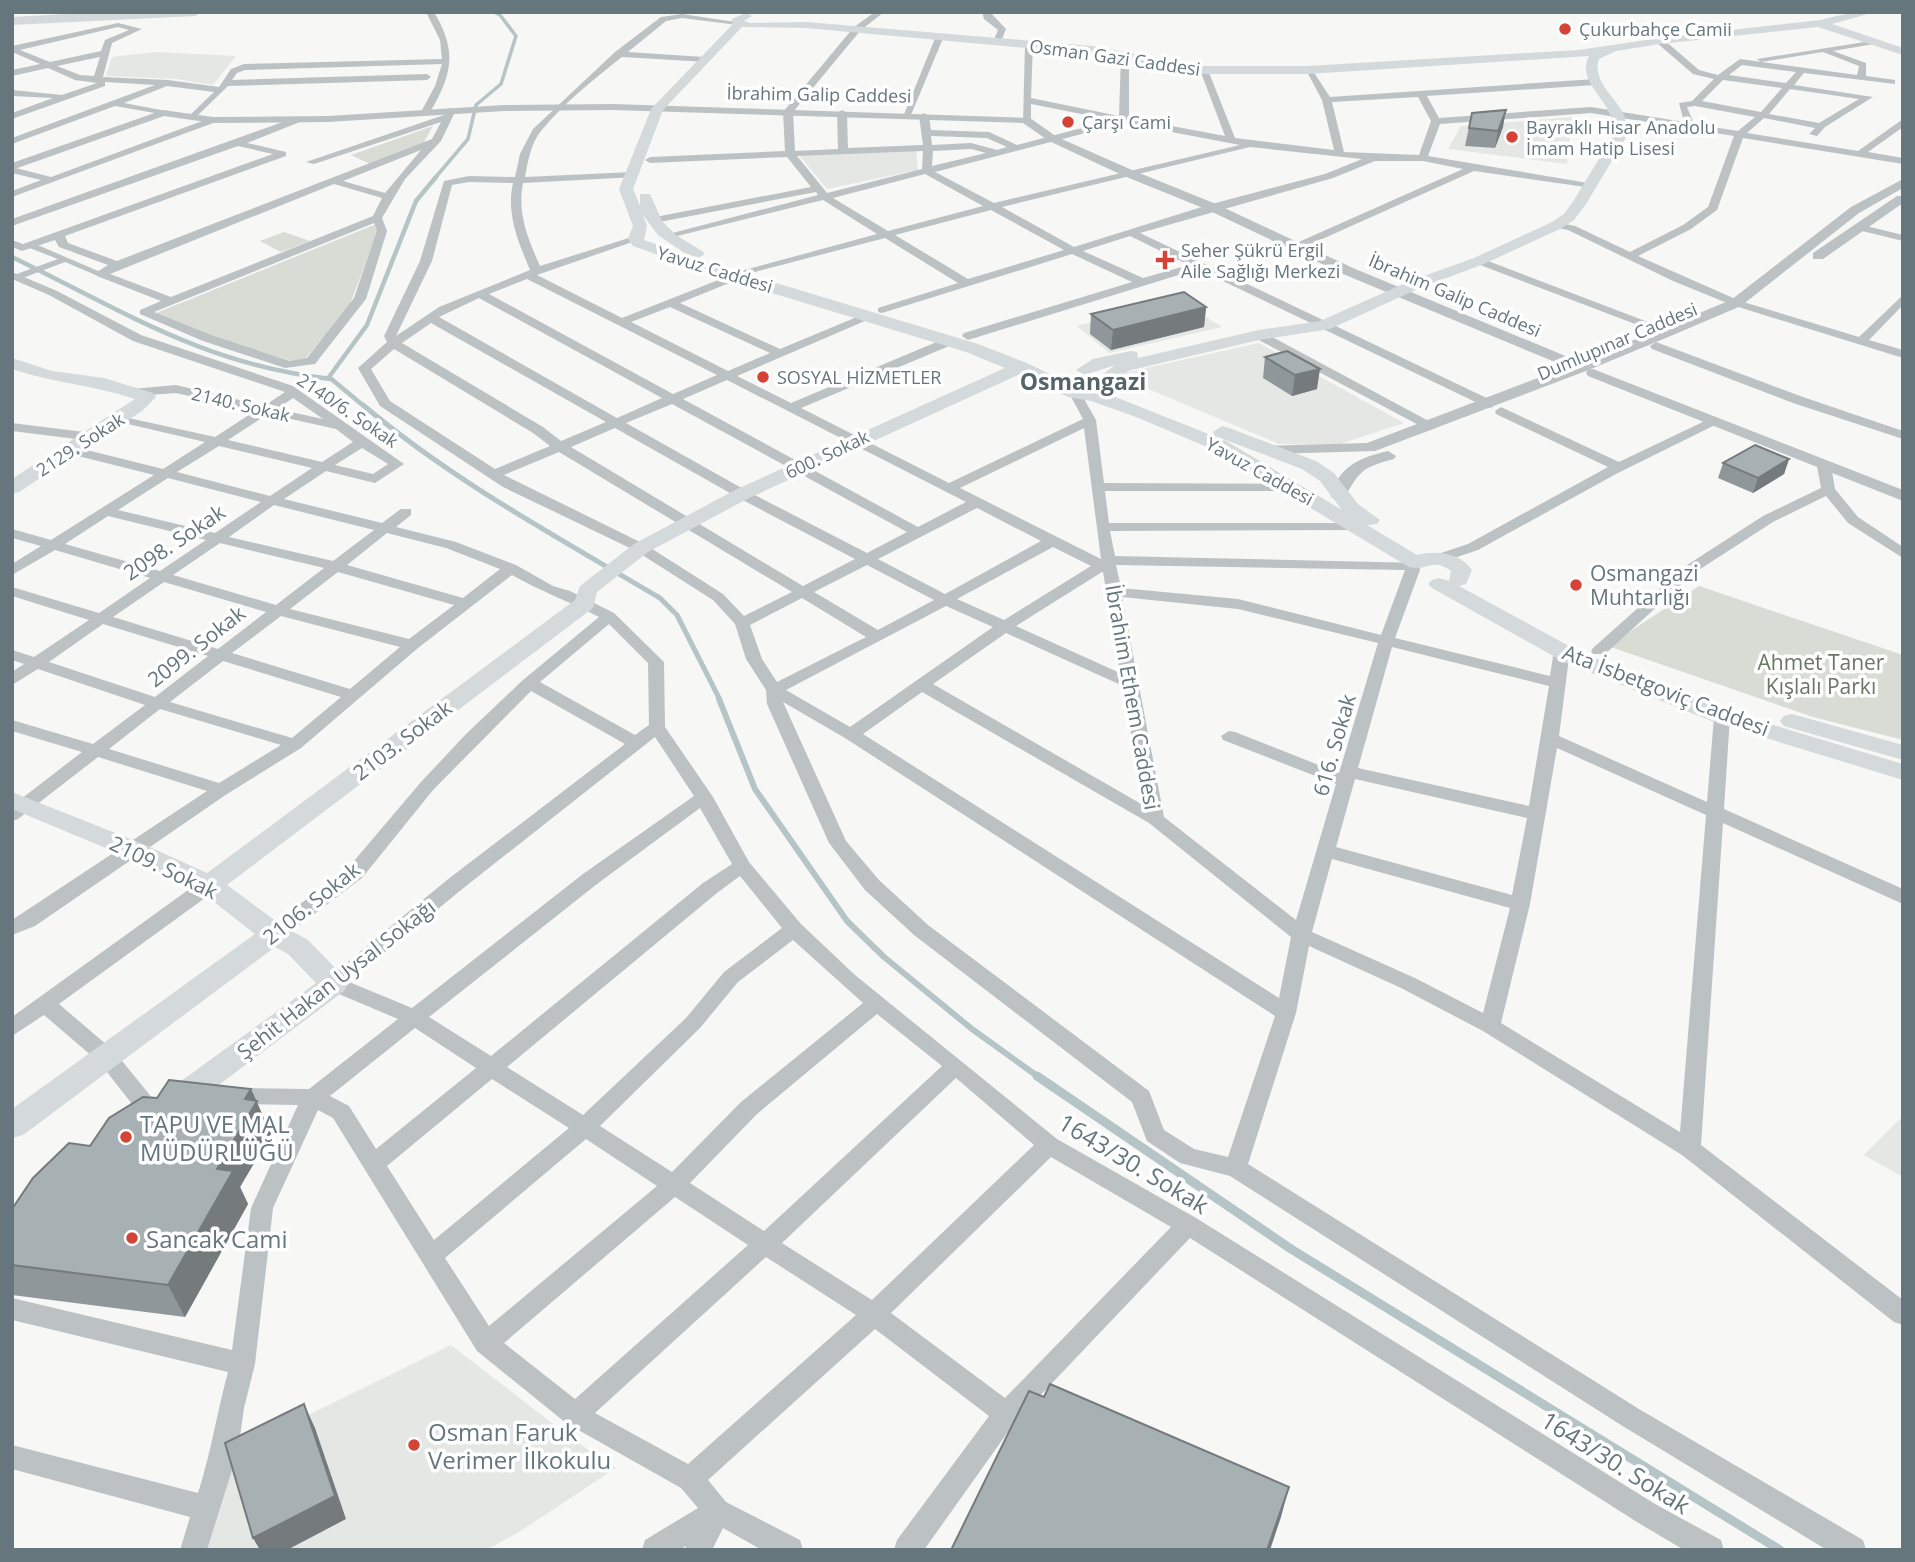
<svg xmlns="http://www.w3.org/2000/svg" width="1915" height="1562" font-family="'Open Sans',sans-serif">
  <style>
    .built { fill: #e5e7e5 }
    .green { fill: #d8dcd4 }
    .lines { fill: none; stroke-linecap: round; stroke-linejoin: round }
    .stream-far4 { stroke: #b5c4c6; stroke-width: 3.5 }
    .stream-far3 { stroke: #b5c4c6; stroke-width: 4.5 }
    .stream-far2 { stroke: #b5c4c6; stroke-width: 5 }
    .stream-far1 { stroke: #b5c4c6; stroke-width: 6 }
    .stream { stroke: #b5c4c6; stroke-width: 9 }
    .pedestrian { fill: #bcc2c4; fill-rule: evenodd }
    .minor { fill: #bcc2c4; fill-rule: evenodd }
    .tertiary { fill: #bcc2c4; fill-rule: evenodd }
    .secondary { fill: #d4d9db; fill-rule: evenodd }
    .motorway { fill: #d4d9db; fill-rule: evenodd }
    .wall { fill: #90979a }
    .shaded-wall { fill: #757b7d }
    .building { fill: #a7b0b3; stroke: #757b7d; stroke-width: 2 }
    .poi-dot { fill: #d54337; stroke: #fff; stroke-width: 2.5 }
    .labels { text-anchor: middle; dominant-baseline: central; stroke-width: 7; stroke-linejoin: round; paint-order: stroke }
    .far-poi-label { font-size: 18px; fill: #65777d; stroke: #fff; text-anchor: start }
    .far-street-label { font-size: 18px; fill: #65777d; stroke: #fff }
    .street-label { font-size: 21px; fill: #65777d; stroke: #fff }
    .poi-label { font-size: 21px; fill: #65777d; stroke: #fff; text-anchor: start }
    .park-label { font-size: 21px; fill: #697663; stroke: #fff }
    .far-district-label { font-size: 23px; font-weight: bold; fill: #566469; stroke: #fff }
    .near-poi-label { font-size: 24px; fill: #65777d; stroke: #fff; text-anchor: start }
    .near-street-label { font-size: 24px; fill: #65777d; stroke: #fff }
  </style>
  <rect width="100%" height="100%" fill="#f7f7f5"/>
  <!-- built -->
  <path class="built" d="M155,52L236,56L213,85L176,79L106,76L112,57Z
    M1572,117L1567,164L1448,149L1461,126Z
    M916,148L918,170L827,189L799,155Z
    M1177,299L1222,327L1109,353L1077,326Z
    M1259,343L1404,423L1337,445L1279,444L1115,375Z
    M1903,1116V1177L1864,1155Z
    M451,1345L574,1440L616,1468L519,1532L486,1550H207L237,1450Z"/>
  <!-- green -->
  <path class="green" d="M433,126L423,144L370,164L351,155Z
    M374,225L378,232L348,309L304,360L295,362L224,341L156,313Z
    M284,232L310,241L281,252L260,241Z
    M1699,586L1903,655V740L1813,717L1608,646Z"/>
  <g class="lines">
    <!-- stream-far4 -->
    <path class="stream-far4" d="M435,178L468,139L476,105L501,84L516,36L500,15L494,12"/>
    <!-- stream-far3 -->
    <path class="stream-far3" d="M12,257C123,311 205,365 331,379
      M365,407L329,377L367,325L416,201L436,177"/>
    <!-- stream-far2 -->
    <path class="stream-far2" d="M363,405C453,481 559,538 660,598L677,615L720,700"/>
    <!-- stream-far1 -->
    <path class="stream-far1" d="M719,699L755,789L847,921L884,957L972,1029L1040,1078"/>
    <!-- stream -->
    <path class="stream" d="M1037,1076L1291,1249L1780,1550"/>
    <!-- pedestrian -->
    <path class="pedestrian" d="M27,243H33L105,274L98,276L65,262L20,279H14V275L58,259L27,247Z"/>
    <!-- minor -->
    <path class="minor" d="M426,12H434C458,52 452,75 429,114L421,112L435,86L442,64L245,70L237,73L232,80L427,74L431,77L427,80L228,86L193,120L188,117L190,115L214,92L167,86L124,103L166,111V115L115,106L12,144V138L155,85L105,82V86L12,119V113L53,98L12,96V90L62,95L97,83L75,80L48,68L12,76V70L40,64L12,52V46L118,23L142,29L112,43L103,77L168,80L219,87L231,69L244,64L442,59L440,40ZM118,27L129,30L105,40L101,51L50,62L20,50ZM100,57L94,76L80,75L57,66Z
      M875,12H884L860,31L793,112L795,151L838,149L837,113L842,110L847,113L848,148L923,145L919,116L924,113L929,116L931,130L989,132L1017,145L1112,120L1031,104V120L1023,122L1025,44L1029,42L1033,44L1031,98L1119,116L1121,55L1125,52L1129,55V118L1225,136L1200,70L1204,67L1208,70L1235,138L1334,150L1322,100L1305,68H1311L1330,97L1595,79L1599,82L1595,85L1427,96L1439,118L1591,107L1684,122L1679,103L1692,101L1714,79L1693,74L1657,43V39H1663L1699,70L1718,75L1740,59L1857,75L1859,66L1823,52L1761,62L1757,59L1877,40L1874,44L1833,51L1866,63V76L1895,80V84L1804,73L1794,85L1873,97L1825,127L1817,136L1809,134L1815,128L1764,118L1747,133L1858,151L1903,119V127L1868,152L1903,158V164L1743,138L1717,210L1691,229L1638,256L1740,301L1859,337L1903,295V305L1869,340L1903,350V358L1732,305L1673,281L1568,230L1553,227L1552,225L1557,222L1575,226L1630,252L1683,225L1708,207L1734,136L1591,113L1440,124L1428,156L1588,183L1592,184V188L1474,171L1300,249H1292V245L1463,169L1423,161H1375L1333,178L1140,233L1493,401V407L1488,408L1198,269L968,340L962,336L964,333L1132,282L1072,254L882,313L878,312V308L958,283L885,238L747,274L741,271L877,234L823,200L665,239V235L818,195L816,192L654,223L649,220L650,218L811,187L787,157L650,163L645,160L650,157L785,151L783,112L854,27ZM1742,65L1796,72L1786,83L1729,75ZM1723,80L1782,88L1761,112L1702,101ZM1790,89L1859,99L1819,123L1769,114ZM1418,97L1431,121L1419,155L1344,152L1332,102ZM1695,106L1755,117L1738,131L1694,124L1687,107ZM1124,123L1240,145L994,203L935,172ZM931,136L987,138L1007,147L997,150L971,143L932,145ZM1250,147L1362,159L1325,174L1208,205L1074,247L1002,207ZM971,149L986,153L932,166L933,151ZM923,151L922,169L827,193L797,156ZM925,174L983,206L888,231L833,198ZM991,210L1064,250L968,279L895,235ZM1130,236L1189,265L1143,278L1083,251Z
      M982,12H990L1006,29L1000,44L993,42L998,30L984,19Z
      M682,14L742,23L738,25L682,18L666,21L628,52L704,57L707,62L622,57C594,79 564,103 541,131C531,143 528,161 525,177L632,172L637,175L636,177L523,183C517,213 528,239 540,266L632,237L641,239L537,275L622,318L731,275H739V279L680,303L780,349L864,314H872V318L737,376L791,403L946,338H954V344L801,408L949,483L1083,419L1069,393L1075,389L1079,390L1096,420L1104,483L1298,484L1300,487L1293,491H1105L1109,523H1352L1357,524V530L1110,531L1115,556L1419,563L1420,570L1395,638L1550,676L1554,650L1556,647H1568L1570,650L1559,736L1707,802L1714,717L1716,713H1728L1730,717L1724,809L1903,889V904L1723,823L1701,1145L1903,1300V1325L1894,1322L1682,1155L1483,1031L1401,988L1309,946L1296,1013L1248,1164L1639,1409L1863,1540L1866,1550H1827L1621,1425L1230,1176L1180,1163L1147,1141L1132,1102L914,935L865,890L829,843L767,704L766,690L746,659L735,624L713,600L636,551L503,487L380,406L358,368L387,342L384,336L420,261L444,181L469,176L515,177L520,154L533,129L615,52L661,17ZM469,182L513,183C506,214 518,241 530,270L439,307L396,336L432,261L452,185ZM527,279L717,375L673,394L489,294ZM479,298L662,398L617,418L439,317ZM670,307L770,353L728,371L631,322ZM431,323L606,422L561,441L543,427L402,343ZM394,349L533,433L550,446L495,469L390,401L371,369ZM727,380L966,502L918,527L683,399ZM672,404L907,532L867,553L747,491L626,423ZM615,428L737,497L855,559L803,586L571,447ZM1084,428L1101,559L960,488ZM559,452L792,592L744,616L723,594L646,545L504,475ZM977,508L1041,541L945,594L878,559ZM1053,547L1091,566L1004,620L957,599ZM867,565L934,600L878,630L814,592ZM1116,565L1405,570L1381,635L1238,599L1121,588ZM1102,572H1103L1120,673L1016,626ZM1122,597L1238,609L1378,643L1339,773L1235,732L1229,731L1221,736L1223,740L1336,784L1296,920L1164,817ZM802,598L866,637L777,682L762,659L750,625ZM946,606L993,627L850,727L786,690ZM1006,633L1123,686L1143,805L933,684ZM1392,647L1549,686L1529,806L1358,768ZM922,692L1149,823L1291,937L1279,998L863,734ZM783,702L845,738L1275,1016L1228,1157L1194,1149L1164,1130L1149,1091L928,925L879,880L846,841ZM1557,748L1706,815L1680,1132L1501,1023L1530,904ZM1355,779L1527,818L1512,895L1336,847ZM1332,859L1510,908L1483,1013L1415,978L1312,932Z
      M940,34L944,36L911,115L903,117L936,36Z
      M448,108L456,110L441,141L405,179L382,218L387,231L366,299L315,364L285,368L203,341L140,314V310L161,301L97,276V272L108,265L59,247L55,240L22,251L12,247V240L23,244L273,154L238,146L12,226V219L294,118H300V122L247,143L286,152V156L65,236L68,243L117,261L432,139L441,122L314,164L306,162L444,115ZM421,150L385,193L343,181ZM334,184L382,198L373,216L171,297L110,274ZM374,223L377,231L354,298L307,358L290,361L211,335L154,312Z
      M213,117L218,120L216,122L12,197V191L41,180L12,173V167L51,177Z
      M1858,224L1903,235V241L1854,229L1853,227Z
      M1475,259H1483L1674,332L1664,335L1475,263Z
      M12,272L57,291L141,335L293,386L404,464L375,483L326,471L284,499L382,523L401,509H411V515L396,527L456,542L516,565L553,586L570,591L614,613L664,662L665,727L713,797L749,862L801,924L855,975L1057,1139L1196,1218L1655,1504L1721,1540L1724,1550H1684L1637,1522L1190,1238L1015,1422L924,1550H894L897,1540L989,1416L875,1329L708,1480L726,1502L800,1540L803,1550H762L723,1528L712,1550H685L686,1546L680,1550H642L645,1540L698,1508L681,1488L566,1423L477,1351L333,1118L318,1110L273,1208L255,1364L244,1408L238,1451L207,1550H180L190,1517L12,1469V1445L198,1493C211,1453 217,1412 228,1372L12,1320V1298L232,1350L251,1208L298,1105L233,1104L225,1102L222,1096L225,1090L233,1088L309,1089L398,1019L327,989L324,984L327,979L447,880L625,744L531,691L433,790L362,878L281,939H267L264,934L267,929L348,868L421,782L466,734L523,680L599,617C570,602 540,591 512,575L418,648L301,748L227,794L35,926L12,935V920L207,791L98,757L18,819L12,821V806L82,752L12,731V720L93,744L145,705L38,669L12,685V672L24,664L12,660V650L34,657L89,620L12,596V587L99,613L150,578L55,550L12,575V564L41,546L12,538V529L51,540L154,475L66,453V447L71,446L163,469L205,442L115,421V415L215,437L255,411L176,393L136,396L132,395V389L176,385L264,406L285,392L133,341L49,295L12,279ZM293,398L323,419L277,409ZM268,414L336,429L353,442L322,462L228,440ZM219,446L312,468L270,496L177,472ZM362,448L388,464L373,474L335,465ZM168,478L261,502L215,533L118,510ZM274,505L374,530L333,561L229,537ZM108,516L206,540L160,571L65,544ZM387,533L446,548L500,569L463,598L347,565ZM220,543L324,568L276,605L173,575ZM338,572L454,605L409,639L290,609ZM164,582L266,612L218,649L113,617ZM281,616L400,647L350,689L232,653ZM103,624L208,656L155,697L49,662ZM609,624L648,663L649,725L635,735L540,682ZM223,661L341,697L292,738L170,702ZM160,709L281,745L219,783L109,749ZM655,737L694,796L583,874L412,1008L349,982L461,890ZM700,808L732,864L703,883L491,1056L429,1017L597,884ZM740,876L782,928L724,972L686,1018L583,1115L507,1067L717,893ZM793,940L863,1003L741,1102L672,1172L600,1126L700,1028L738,982ZM877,1014L942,1066L764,1231L690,1183L757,1114ZM415,1028L476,1068L376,1149L349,1106L330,1096ZM956,1078L1034,1145L872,1300L782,1243ZM492,1079L569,1128L434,1240L387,1166ZM586,1139L657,1186L489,1326L445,1258ZM1051,1157L1171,1227L1005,1398L891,1313ZM675,1197L748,1245L575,1399L504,1343ZM766,1257L856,1315L688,1464L595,1413Z
      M1255,332H1263L1438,426L1431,430L1426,429L1255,338Z
      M1656,342L1803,397L1903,431V439L1793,403L1652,349L1650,346Z
      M1501,407L1619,462L1709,419H1719L1721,422L1616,474L1478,550L1445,561H1435L1433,558L1435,555L1468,544L1608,467L1496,414L1495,411Z
      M12,423L92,433L99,437L92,441L12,431Z
      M1824,462L1831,466L1835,489L1858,517L1903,547V558L1848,523L1826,496L1773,522L1694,573L1605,654H1593L1591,651L1593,648L1684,567L1763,516L1821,488L1817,466Z
      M209,879L216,880L218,885L216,890L59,1004L114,1051L162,1110L165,1116L162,1122L154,1125L146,1122L100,1063L44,1015L12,1036V1017L202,880Z"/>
    <!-- tertiary -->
    <path class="tertiary" d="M612,104L1030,118L1057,137L1132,170L1216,204L1353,268L1580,362L1731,300L1851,207L1903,179V188L1859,213L1741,306L1673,335L1586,371L1375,451L1267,454L1261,452L1259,449L1261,446L1367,443L1567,367L1343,274L1208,210L1124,176L1049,141L1023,123L612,110L504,111L328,122L213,123L164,116L12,170V163L163,110L213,117L328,116L504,105Z
      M1897,196H1903V203L1823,259H1813V253Z
      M1593,369L1903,490V501L1588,376L1586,373L1588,370Z
      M1388,451L1396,456L1394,459C1361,468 1361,470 1344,498H1332L1330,494C1342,465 1359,458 1388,451Z"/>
    <!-- secondary -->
    <path class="secondary" d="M1854,12H1875L1832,24L1903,48V55L1818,27L1660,44L1616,51L1599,59C1592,80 1613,95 1622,111C1626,118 1626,126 1628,134L1586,204L1574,220L1562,228L1484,264L1422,287L1330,329L1259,340L1131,370L1111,380L1102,375L1115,365L1085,375L1076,370L1093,359L1131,351L1137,352L1138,358L1259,330L1320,321L1410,281L1474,258L1552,222L1564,214L1574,200L1614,134C1613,127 1613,118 1609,112C1600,93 1578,78 1589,56L1308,74H1204L1092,54L806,28L742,27L663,110L633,189L640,206V194H650L662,221L676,235L702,251L705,254L697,259L978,344L1027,363L1080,389L1096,390L1116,383L1122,384L1125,388L1113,396L1226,441L1342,510L1320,481L1302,469L1215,436L1213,432L1222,426L1229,428L1316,461L1334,473L1358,504L1380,520L1377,524L1367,525L1417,555C1437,550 1459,552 1472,570L1466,584L1459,586L1580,652L1730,712L1903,764V780L1714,722L1564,662L1432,588L1428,584L1432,580L1439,578L1449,581L1451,571C1432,557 1427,572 1409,567L1212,449L1136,417L1091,401L1068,397L1020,374L749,498L648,552L597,592L593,608L227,885L284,927L308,940L344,977L348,984L344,991L184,1111L173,1115L162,1111L158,1103L162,1095L316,983L288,954L275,947L23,1135L12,1138V1109L255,934L200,891L125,856L12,809V792L143,844L207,873L575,600L580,586L634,544L735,490L1005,368L966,352L729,280L633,246L628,239L633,226L619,189L651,109L732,25V19L746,13L752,16L744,21L750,23L806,22L1092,46L1204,66H1308L1578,50L1660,38L1820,20ZM643,215L658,235L689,256L644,240L647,226Z
      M12,358L52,371L104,378L153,393L156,397L142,411L19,492L12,494V479L135,399C94,385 53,383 12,369Z
      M1792,714L1903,745V760L1784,726L1780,721L1784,716Z"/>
    <!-- motorway -->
    <path class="motorway" d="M102,12H202L195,16L12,25V17Z"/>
  </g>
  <!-- wall -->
  <path class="wall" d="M1472,113L1503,127L1495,148L1465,146Z
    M1206,307L1204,327L1111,350L1090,334L1091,314Z
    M1287,351L1317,389L1292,396L1263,378L1265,357Z
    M1789,459L1784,474L1753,493L1718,478L1723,463Z
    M251,1089L271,1134L240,1187L248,1204L185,1317L12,1295V1209L90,1146L157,1098Z"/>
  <!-- shaded-wall -->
  <path class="shaded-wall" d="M1506,110L1503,127L1495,148L1498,131Z
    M1206,307L1204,327L1111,350L1113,330Z
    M1320,369L1317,389L1292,396L1295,375Z
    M1789,459L1784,474L1753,493L1758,478Z
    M251,1089L271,1134L240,1187L248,1204L185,1317L168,1285L245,1099Z
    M304,1404L315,1428L346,1519L287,1550H260L253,1538Z
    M1289,1487L1281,1517L1270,1550H1267Z"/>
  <!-- building -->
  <path class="building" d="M1506,110L1498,131L1469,128L1472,113Z
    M1184,292L1206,307L1113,330L1091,314Z
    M1287,351L1320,369L1295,375L1265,357Z
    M1755,445L1789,459L1758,478L1723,463Z
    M169,1080L251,1089L245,1099L257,1101L217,1169L233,1171L168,1285L12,1265V1209L33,1178L69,1143L90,1146L109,1118L143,1097L157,1098Z
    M1050,1384L1289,1487L1267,1550H951L1029,1391L1044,1397Z
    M304,1404L335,1496L253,1538L225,1443Z"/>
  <!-- markers -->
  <g class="poi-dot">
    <circle cx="1565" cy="29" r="7"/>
    <circle cx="1068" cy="122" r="7"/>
    <circle cx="1512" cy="137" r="7"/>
    <path d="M1161.5 249.5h7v7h7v7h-7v7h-7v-7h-7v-7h7z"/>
    <circle cx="763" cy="377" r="7"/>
    <circle cx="1576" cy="585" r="7"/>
    <circle cx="126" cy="1137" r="7"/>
    <circle cx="132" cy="1238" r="7"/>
    <circle cx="414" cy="1445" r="7"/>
  </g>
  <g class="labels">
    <!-- far-poi labels -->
    <g class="far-poi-label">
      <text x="1579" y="29">Çukurbahçe Camii</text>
      <text x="1082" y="122">Çarşı Cami</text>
      <text x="1526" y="127">Bayraklı Hisar Anadolu<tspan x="1526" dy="21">İmam Hatip Lisesi</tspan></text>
      <text x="1181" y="250">Seher Şükrü Ergil<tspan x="1181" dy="21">Aile Sağlığı Merkezi</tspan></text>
      <text x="777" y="377">SOSYAL HİZMETLER</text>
    </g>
    <!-- far-street labels -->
    <g class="far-street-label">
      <text transform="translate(1115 57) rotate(8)">Osman Gazi Caddesi</text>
      <text transform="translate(819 94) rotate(1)">İbrahim Galip Caddesi</text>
      <text transform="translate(715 269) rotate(17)">Yavuz Caddesi</text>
      <text transform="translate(1455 295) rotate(23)">İbrahim Galip Caddesi</text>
      <text transform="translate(1617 341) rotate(-23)">Dumlupınar Caddesi</text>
      <text transform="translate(241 404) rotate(13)">2140. Sokak</text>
      <text transform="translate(348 410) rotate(34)">2140/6. Sokak</text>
      <text transform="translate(80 444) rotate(-33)">2129. Sokak</text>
      <text transform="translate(827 454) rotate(-25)">600. Sokak</text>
      <text transform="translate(1260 471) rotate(29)">Yavuz Caddesi</text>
    </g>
    <!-- street labels -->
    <g class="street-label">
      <text transform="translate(174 542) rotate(-34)">2098. Sokak</text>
      <text transform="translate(196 646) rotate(-38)">2099. Sokak</text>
      <text transform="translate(1666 690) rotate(21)">Ata İsbetgoviç Caddesi</text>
      <text transform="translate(1133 697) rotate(80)">İbrahim Ethem Caddesi</text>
      <text transform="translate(402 740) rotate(-37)">2103. Sokak</text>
      <text transform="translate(1334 745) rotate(-74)">616. Sokak</text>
      <text transform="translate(164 867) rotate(26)">2109. Sokak</text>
      <text transform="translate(311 903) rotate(-39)">2106. Sokak</text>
      <text transform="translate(336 979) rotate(-38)">Şehit Hakan Uysal Sokağı</text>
    </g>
    <!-- poi labels -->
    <g class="poi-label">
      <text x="1590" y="573">Osmangazi<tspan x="1590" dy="24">Muhtarlığı</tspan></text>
    </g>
    <!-- park labels -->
    <g class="park-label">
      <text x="1821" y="662">Ahmet Taner<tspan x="1821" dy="24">Kışlalı Parkı</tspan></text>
    </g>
    <!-- far-district labels -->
    <g class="far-district-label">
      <text x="1083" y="381">Osmangazi</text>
    </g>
    <!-- near-poi labels -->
    <g class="near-poi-label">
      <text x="140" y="1123">TAPU VE MAL<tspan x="140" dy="28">MÜDÜRLÜĞÜ</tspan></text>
      <text x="146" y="1238">Sancak Cami</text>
      <text x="428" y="1431">Osman Faruk<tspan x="428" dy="28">Verimer İlkokulu</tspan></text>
    </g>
    <!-- near-street labels -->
    <g class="near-street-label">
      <text transform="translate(1134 1163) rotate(31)">1643/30. Sokak</text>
      <text transform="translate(1616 1462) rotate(32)">1643/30. Sokak</text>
    </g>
  </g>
  <!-- border -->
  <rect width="1915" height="1562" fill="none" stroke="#65777d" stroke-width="28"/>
</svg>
